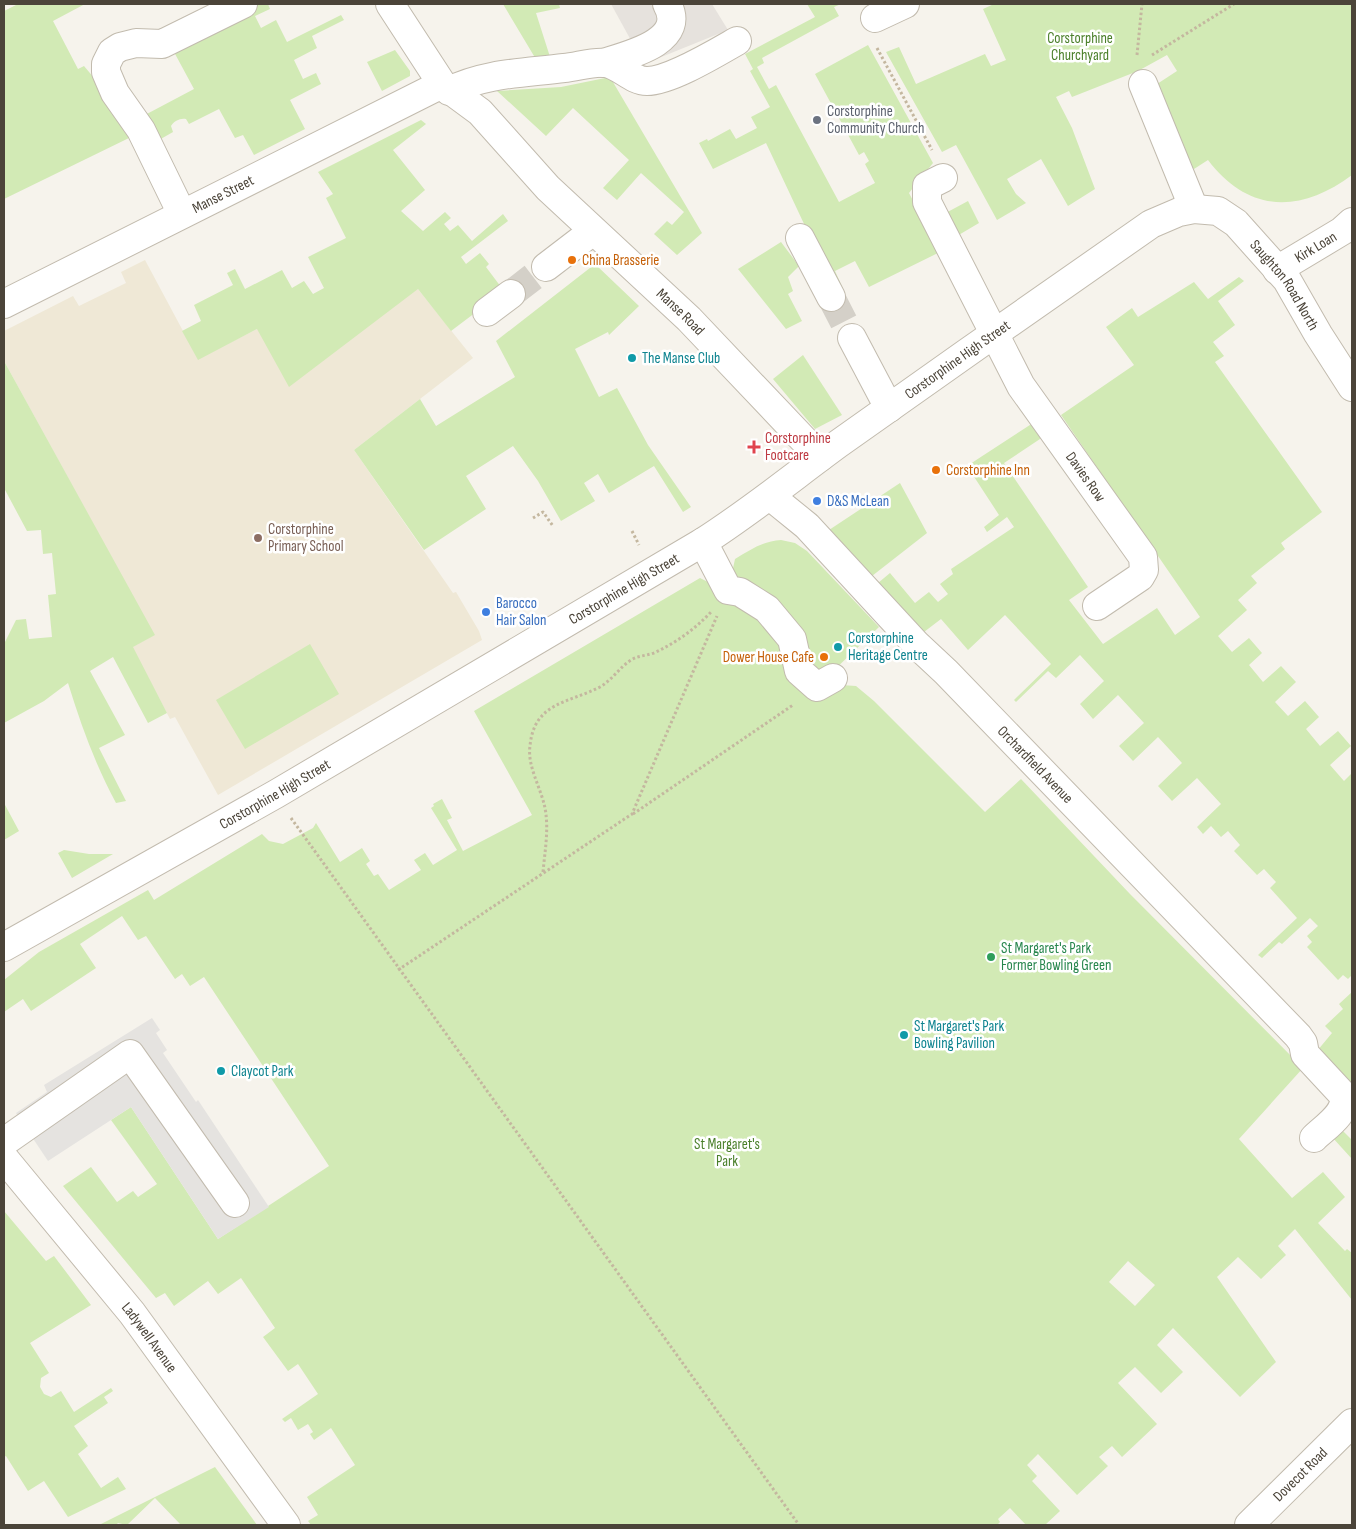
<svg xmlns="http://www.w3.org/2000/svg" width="1356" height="1529" font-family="'Sofia Sans Condensed',sans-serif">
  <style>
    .industrial { fill: #e6e2dd }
    .education { fill: #efe8d6 }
    .green { fill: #d2eab5; fill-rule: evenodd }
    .parking { fill: #e5e3e0 }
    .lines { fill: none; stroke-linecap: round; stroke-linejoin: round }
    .minor-tunnel { stroke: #d4d0c8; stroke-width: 28; stroke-dasharray: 28 14; stroke-linecap: butt }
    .minor-casing { stroke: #c2bbae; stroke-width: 30 }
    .path { stroke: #c4b79f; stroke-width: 3; stroke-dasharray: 2.5 2.5; stroke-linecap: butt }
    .minor { stroke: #fff; stroke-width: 28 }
    .worship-dot { fill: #6b7280; stroke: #fff; stroke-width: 2 }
    .food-dot { fill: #e8710a; stroke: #fff; stroke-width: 2 }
    .culture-dot { fill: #0f9aa8; stroke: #fff; stroke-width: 2 }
    .health-dot { fill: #e0444e; stroke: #fff; stroke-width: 2 }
    .shop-dot { fill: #3f7fe0; stroke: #fff; stroke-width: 2 }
    .education-dot { fill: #8d6e63; stroke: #fff; stroke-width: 2 }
    .leisure-dot { fill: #2e9e5b; stroke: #fff; stroke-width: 2 }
    .labels { text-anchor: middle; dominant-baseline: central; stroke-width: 5; stroke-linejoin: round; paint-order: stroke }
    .park-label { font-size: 15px; fill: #4a7f2a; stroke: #fff }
    .worship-label { font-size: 15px; fill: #5b616d; stroke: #fff; text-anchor: start }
    .street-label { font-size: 15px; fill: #4b4439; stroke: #fff }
    .food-label { font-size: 15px; fill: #c56008; stroke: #fff; text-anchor: start }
    .culture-label { font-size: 15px; fill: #0d838f; stroke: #fff; text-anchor: start }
    .health-label { font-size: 15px; fill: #be3a42; stroke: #fff; text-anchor: start }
    .shop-label { font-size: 15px; fill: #366cbe; stroke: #fff; text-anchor: start }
    .education-label { font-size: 15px; fill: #785e54; stroke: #fff; text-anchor: start }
    .leisure-label { font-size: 15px; fill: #27864d; stroke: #fff; text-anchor: start }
  </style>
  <rect width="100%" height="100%" fill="#f6f3ec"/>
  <!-- industrial -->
  <path class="industrial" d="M611,4H712L728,30L644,64Z"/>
  <!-- education -->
  <path class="education" d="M145,260L198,359L257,329L418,289L473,358L354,450L453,593L456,592L479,631L482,640L218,795L175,717L170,719L132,647L154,635L4,361V331L73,296L79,306L126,283L121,272Z"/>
  <!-- green -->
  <path class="green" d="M18,4H85L53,21L78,69L84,66L105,91L129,138L4,199V11Z
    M257,4H268L270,9L255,16L261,28L276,20L287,42L341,15L344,20L312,36L317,48L294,60L303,79L316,73L321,84L290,100L305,129L254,155L243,135L235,138L219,109L189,124L186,119C180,118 174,121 171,126L173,132L159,140L143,116L194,89L174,52L214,26Z
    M503,4H559L560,8L536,13L551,60L537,61Z
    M807,4H841L834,7L839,16L762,58L764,63L757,67L769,89L776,85L839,202L875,183L865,164L869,161L864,152L859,155L815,74L868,45L933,163L909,193L940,252L869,287L855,261L835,271L844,291L837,294L766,143L713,169L699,143L707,139L708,141L730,129L736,139L757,128L751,117L770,107L750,71L753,69L745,54L815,17Z
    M994,4H1352V175C1301,213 1249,214 1208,160L1194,169L1182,157L1154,86L1177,71L1167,55L1138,71L1072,97L1069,91L1056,97L1072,128L1095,189L1068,206L1041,159L1007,179L1016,194L1026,203L997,220L956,145L942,152L886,52L899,47L916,84L985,54L991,66L1006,60L983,9Z
    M395,50L410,71V76L382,91L367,62Z
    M610,77L702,233L677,255L654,234L667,221L672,225L684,212L641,173L617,200L603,188L629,160L573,108L546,136L497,91L561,87Z
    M421,120L426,124L393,150L425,190L401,211L423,231L445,212L451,218L444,224L450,231L458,225L472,241L503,214L508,221L461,257L466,264L480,253L489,264L486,267L504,291L451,331L418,289L289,387L257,329L198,360L182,331L201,321L194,305L233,285L227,273L235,269L245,289L282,270L292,288L304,281L313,294L324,288L308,257L346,238L326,198L333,194L318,172Z
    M968,201L979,223L957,236L942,215Z
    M781,242L799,266L788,277L793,291L788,294L802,321L786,329L738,269Z
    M595,264L639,306L609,335L608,332L575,349L599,397L617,388L648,445L691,507L683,512L654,466L609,493L598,474L584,483L595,501L561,521L538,481L513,446L466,476L486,509L424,550L354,450L420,399L436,426L515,377L496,341Z
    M1239,277L1244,281L1218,301L1235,325L1213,342L1224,356L1215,362L1322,512L1281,543L1285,549L1251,576L1257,583L1238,600L1247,610L1218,636L1232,652L1249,638L1262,653L1249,665L1263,682L1281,666L1296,682L1275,702L1288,716L1305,701L1319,717L1306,729L1320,746L1338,731L1351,746L1330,765L1344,781L1352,773V975L1348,979L1343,975L1338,980L1307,947L1312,942L1307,936L1318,926L1310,918L1282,944L1279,942L1262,958L1258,955L1297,918L1270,888L1276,882L1264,869L1257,875L1234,851L1240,845L1228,831L1221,837L1211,826L1203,834L1197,827L1221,804L1197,778L1172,801L1158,786L1182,763L1158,737L1133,761L1119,746L1144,723L1118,695L1093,719L1080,704L1104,681L1080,655L1056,678L1048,671L1016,702L1014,700L1051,664L1005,615L968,650L941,619L924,632L878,583L890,573L915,603L929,592L938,602L948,594L940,584L953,574L951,569L1014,527L1007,517L987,532L984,527L999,515L967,466L1033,423L1043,437L1004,463L1088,587L1069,600L1103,644L1157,608L1175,635L1200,617L1061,415L1134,365L1106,327L1132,308L1138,317L1194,282L1208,299Z
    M803,355L842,415L815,429L773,379Z
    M4,361L155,635L133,647L167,713L148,723L113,657L90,671L125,735L99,748L126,801L116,803C95,764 81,725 68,683L44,701L4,723V644L16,620L26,619L29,639L52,637L48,595L56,594L52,553L43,554L41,530L27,531L4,488Z
    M900,483L927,533L872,576L829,530Z
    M781,540L795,543L807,551L879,627L830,674L841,685L856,686L874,701L985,812L1021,779L1130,894L1303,1068L1239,1139L1292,1198L1323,1172L1345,1197L1318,1223L1345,1251L1347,1249L1352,1253V1300L1295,1229L1278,1246L1286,1255L1261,1279L1238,1257L1217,1277L1276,1362L1240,1397L1173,1328L1157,1345L1183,1372L1161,1393L1135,1367L1118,1383L1157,1424L1122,1457L1112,1446L1099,1457L1108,1466L1077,1495L1038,1454L1027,1465L1037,1476L1032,1481L1060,1511L1045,1525H1026L1010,1508L998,1519L1000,1522L997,1525H311L308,1521L318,1515L307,1497L355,1465L331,1428L314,1440L310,1434L313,1432L308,1424L298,1430L291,1418L285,1422L282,1419L318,1394L298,1364L288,1371L263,1337L275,1328L241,1278L218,1294L208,1281L174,1306L165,1293L156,1298L63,1186L91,1167L117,1202L133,1191L138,1197L157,1184L111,1120L131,1107L218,1239L329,1166L204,977L190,986L182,974L175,979L146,936L138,940L122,916L80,944L96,968L31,1011L23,999L4,1012V980L39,952L148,890L154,900L262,834L269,841L283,844L313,828L316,823L340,862L362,848L370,861L366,864L374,876L378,874L389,890L421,870L414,860L425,853L433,865L457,850L431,808L434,806L433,804L442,799L452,818L447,820L463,851L532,815L474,711L700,578L710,583L732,573L735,559C750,550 763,541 781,540ZM1128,1261L1155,1285L1135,1306L1109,1282Z
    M310,644L339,694L245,749L216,700Z
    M4,803L19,831L4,840Z
    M64,850L89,854H113L72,878L58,853Z
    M1352,992V1084L1317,1051L1332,1033L1325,1026L1343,1009L1339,1004Z
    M1341,1129L1352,1140V1159L1332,1137Z
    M4,1211L46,1261L54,1256L91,1305L30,1343L49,1373L41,1378L40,1387L44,1394L51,1397L61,1391L74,1412L111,1388L113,1391L104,1397L108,1403L74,1426L88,1446L78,1454L101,1488L118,1477L126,1489L68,1517L44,1481L28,1491L6,1456L4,1457Z
    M215,1467L257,1525H181L155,1498L127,1525L118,1523L116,1525H99Z"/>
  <!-- parking -->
  <path class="parking" d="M152,1018L160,1030L156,1033L167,1050L163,1053L196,1102L198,1100L269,1207L218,1239L131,1107L48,1161L16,1113L47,1092L44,1085Z"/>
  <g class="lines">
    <!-- minor-tunnel -->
    <path class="minor-tunnel" d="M511,294L546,267
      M831,297L852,338"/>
    <defs>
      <g id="minor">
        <path id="s1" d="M390,4L442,84L480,112L548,188L689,319L820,457"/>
        <path d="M875,18L905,4"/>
        <path d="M603,63C629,55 688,41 667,4"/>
        <path d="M1143,84L1194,209"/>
        <path d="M449,91C485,73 524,73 564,68C577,67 593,61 606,63C621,66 632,81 647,81C670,81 716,53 737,41"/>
        <path id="s2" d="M943,178L927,186V202L1021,386L1143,557L1144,570L1140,577L1097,606"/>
        <path d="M182,214L141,130L115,93L106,72V64L112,52L120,47L136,43L162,44L243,4"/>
        <path d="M800,238L831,297"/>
        <path d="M546,267L593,231"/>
        <path id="s3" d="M1277,270L1342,231L1352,222"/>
        <path id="s4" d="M4,304L442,84"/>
        <path d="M487,312L511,294"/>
        <path d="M852,338L889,408"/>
        <path id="s5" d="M770,496L807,526L916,644L946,672L1298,1036L1303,1043L1305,1054L1344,1096C1347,1114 1325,1127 1314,1138"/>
        <path d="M703,542L728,590L740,592L767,609L792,639L799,671L817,687L833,678"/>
        <path id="s6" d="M4,947L276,794L703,542C750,512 793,477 838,444C942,370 1046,297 1151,224L1179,212L1194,209L1218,211L1236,223L1287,280L1318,334L1352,387"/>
        <path d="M4,1142L130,1054L235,1203"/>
        <path id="s7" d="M4,1158L132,1313L286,1525"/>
        <path id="s8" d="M1249,1525L1352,1423"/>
      </g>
    </defs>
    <!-- minor casing -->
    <use href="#minor" class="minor-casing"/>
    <!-- path -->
    <path class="path" d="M877,48L932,150
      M1137,55L1142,4
      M1152,55L1234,4
      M533,518L543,512L553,526
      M632,531L639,545
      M633,814L793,705
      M291,818L799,1525
      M543,872C545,850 549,829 545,808C541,788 527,766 530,746C534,702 569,703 600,687C612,680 620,667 631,660C639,655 648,656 656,652C677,642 695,629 711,612
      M398,970L632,814L717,616"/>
    <!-- minor -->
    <use href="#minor" class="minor"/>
  </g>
  <!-- markers -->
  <circle class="worship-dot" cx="817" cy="120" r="5"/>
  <g class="food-dot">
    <circle cx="572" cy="260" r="5"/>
    <circle cx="936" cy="470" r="5"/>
    <circle cx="824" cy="657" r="5"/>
  </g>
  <g class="culture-dot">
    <circle cx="632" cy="358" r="5"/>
    <circle cx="838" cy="647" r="5"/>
    <circle cx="904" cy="1035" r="5"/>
    <circle cx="221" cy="1071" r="5"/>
  </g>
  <path class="health-dot" d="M751.5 439.5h5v5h5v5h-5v5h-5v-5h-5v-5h5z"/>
  <g class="shop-dot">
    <circle cx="817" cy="501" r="5"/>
    <circle cx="486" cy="612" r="5"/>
  </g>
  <circle class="education-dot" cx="258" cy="538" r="5"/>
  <circle class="leisure-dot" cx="991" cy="957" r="5"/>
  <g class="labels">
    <!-- park labels -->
    <g class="park-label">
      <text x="1080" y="38">Corstorphine<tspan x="1080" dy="17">Churchyard</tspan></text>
      <text x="727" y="1144">St Margaret's<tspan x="727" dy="17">Park</tspan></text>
    </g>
    <!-- worship labels -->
    <g class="worship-label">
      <text x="827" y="111">Corstorphine<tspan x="827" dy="17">Community Church</tspan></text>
    </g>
    <!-- street labels -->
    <g class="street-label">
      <text stroke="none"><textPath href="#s4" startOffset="245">Manse Street</textPath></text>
      <text stroke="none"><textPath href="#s3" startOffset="45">Kirk Loan</textPath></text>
      <text stroke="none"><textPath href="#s6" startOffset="1528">Saughton Road North</textPath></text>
      <text stroke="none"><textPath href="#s1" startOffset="426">Manse Road</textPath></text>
      <text stroke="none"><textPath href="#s6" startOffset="1121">Corstorphine High Street</textPath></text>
      <text stroke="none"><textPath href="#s2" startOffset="352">Davies Row</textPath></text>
      <text stroke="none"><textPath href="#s6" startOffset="716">Corstorphine High Street</textPath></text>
      <text stroke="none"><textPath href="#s5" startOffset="378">Orchardfield Avenue</textPath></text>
      <text stroke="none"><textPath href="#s6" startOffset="311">Corstorphine High Street</textPath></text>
      <text stroke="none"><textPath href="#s7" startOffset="231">Ladywell Avenue</textPath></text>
      <text stroke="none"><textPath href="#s8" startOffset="72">Dovecot Road</textPath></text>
    </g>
    <!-- food labels -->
    <g class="food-label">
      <text x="582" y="260">China Brasserie</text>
      <text x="946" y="470">Corstorphine Inn</text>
      <text x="814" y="657" text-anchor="end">Dower House Cafe</text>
    </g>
    <!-- culture labels -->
    <g class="culture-label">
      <text x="642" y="358">The Manse Club</text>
      <text x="848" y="638">Corstorphine<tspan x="848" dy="17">Heritage Centre</tspan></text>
      <text x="914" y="1026">St Margaret's Park<tspan x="914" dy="17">Bowling Pavilion</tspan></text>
      <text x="231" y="1071">Claycot Park</text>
    </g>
    <!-- health labels -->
    <g class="health-label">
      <text x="765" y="438">Corstorphine<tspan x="765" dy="17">Footcare</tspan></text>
    </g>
    <!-- shop labels -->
    <g class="shop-label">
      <text x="827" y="501">D&amp;S McLean</text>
      <text x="496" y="603">Barocco<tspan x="496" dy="17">Hair Salon</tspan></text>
    </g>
    <!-- education labels -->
    <g class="education-label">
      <text x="268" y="529">Corstorphine<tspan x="268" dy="17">Primary School</tspan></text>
    </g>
    <!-- leisure labels -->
    <g class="leisure-label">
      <text x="1001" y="948">St Margaret's Park<tspan x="1001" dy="17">Former Bowling Green</tspan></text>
    </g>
  </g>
  <!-- border -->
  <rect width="1356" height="1529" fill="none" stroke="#4b4439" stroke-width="10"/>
</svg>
